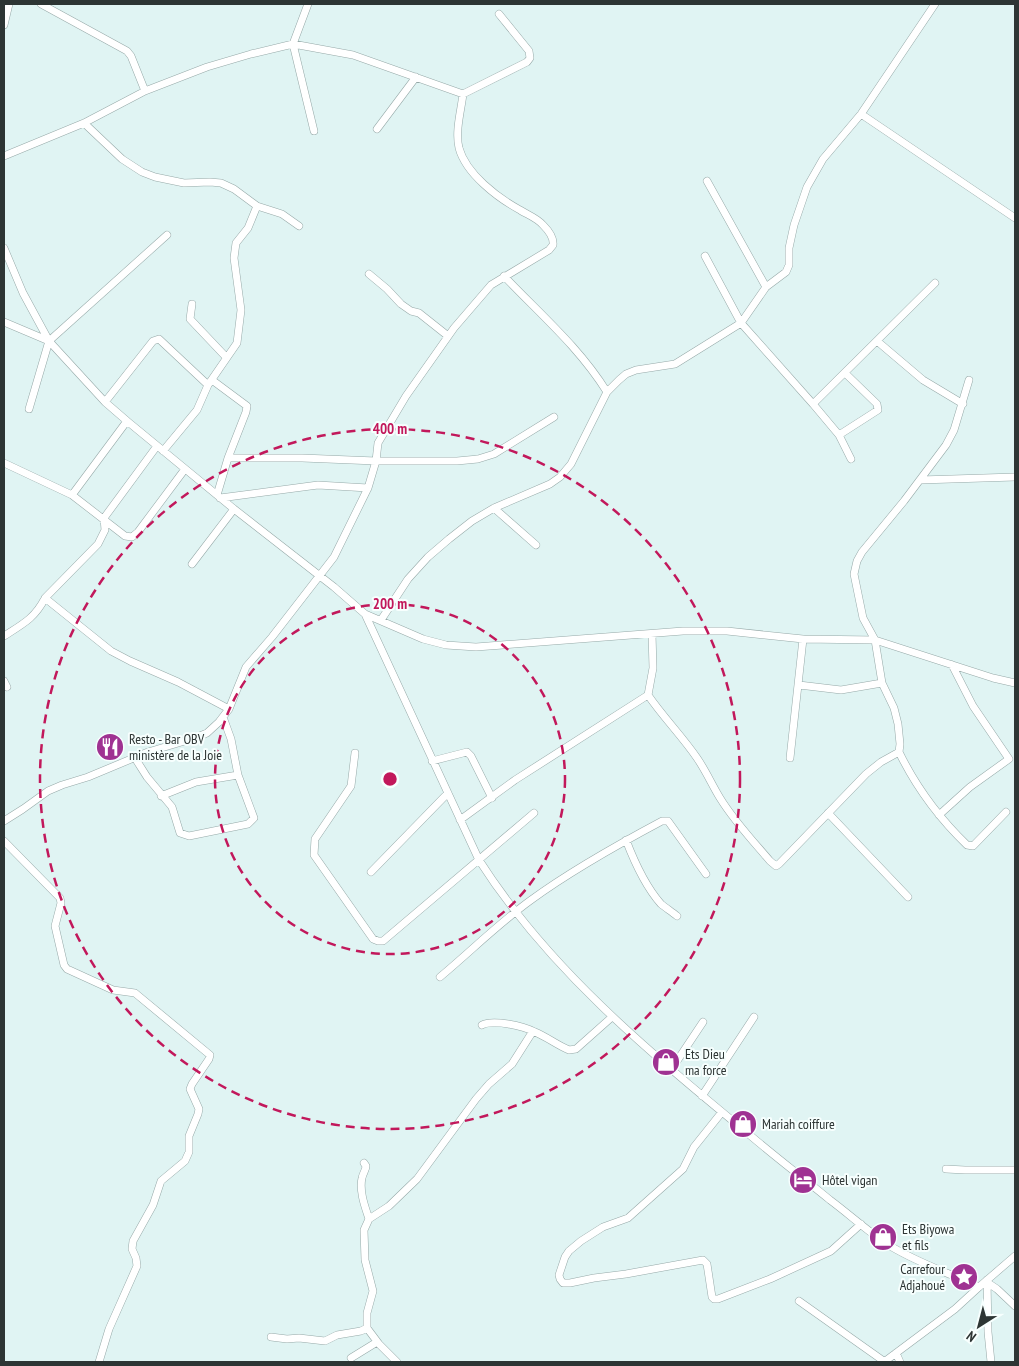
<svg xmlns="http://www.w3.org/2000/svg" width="1019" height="1366" font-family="'PT Sans Narrow',sans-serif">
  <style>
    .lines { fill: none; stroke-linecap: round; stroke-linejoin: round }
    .minor-casing { stroke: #96a9a8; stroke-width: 8 }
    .minor { stroke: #fff; stroke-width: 7 }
    .ring { fill: none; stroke: #c2185b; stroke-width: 2.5; stroke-dasharray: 9 6 }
    .labels { text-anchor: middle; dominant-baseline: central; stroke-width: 4; stroke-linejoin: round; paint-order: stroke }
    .poi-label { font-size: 14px; fill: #2d3534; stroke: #f7fffe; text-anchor: start }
    .centre { fill: #c2185b; stroke: #f7fffe; stroke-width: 2.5 }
    .ring-label { font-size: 15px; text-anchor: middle; font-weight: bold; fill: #c2185b; stroke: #f7fffe; stroke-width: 4; stroke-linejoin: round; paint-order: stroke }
  </style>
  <rect width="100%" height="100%" fill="#e0f4f3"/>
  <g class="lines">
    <defs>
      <path id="minor" d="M41,4L127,51L131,56L145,91
        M308,4L293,44L314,131
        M4,25L9,4
        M861,114L1015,218
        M84,123L122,159L142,172L155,177L184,183L210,182L221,183L234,189L257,206L282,214L299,226
        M377,129L416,77
        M4,156L84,123L145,91L207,67L251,54L293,44L353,55L463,94L527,62L530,58L529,51L499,14
        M707,181L766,287
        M4,248L23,293L49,341L105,402L127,421L234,509L334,587L365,614L423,639L446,645L476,647L683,631H727L803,639L875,640L993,678L1015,683
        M705,256L741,323L813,404L839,435L851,459
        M369,274L387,289L401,304L411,311L419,313L448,336
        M504,276C540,314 579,347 607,392
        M192,304L190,319L226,357
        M4,322L49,341
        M877,341L923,380L963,404
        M212,380L247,406L246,412L228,458L217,495
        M105,402L153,341L159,339L208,385
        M813,404L935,283
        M29,409L49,341L167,235
        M839,435L878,410L877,404L845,373
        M163,451L197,410L208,385L237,343L241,310L234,258L236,243L248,228L257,206
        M228,458H302L376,461H457L478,459L494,454L554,417
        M4,463L72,495L125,536L132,537L138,532L185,469
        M920,480L1015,477
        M72,495L127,421
        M220,498L318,485L368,488
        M494,508L536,545
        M192,564L234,509
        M45,598L111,651L130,661L178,682L229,709
        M365,614L479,860C548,968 647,1050 745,1131C773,1155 802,1177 830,1200C849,1214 867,1231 887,1244C915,1262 949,1273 979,1287L1015,1256
        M381,620L408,579L428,557L449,539L472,521L494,508L550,484L560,477L571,464L607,392L619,380L626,374L636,370L675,364L741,323L766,287L786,272L789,265V248L794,225L807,187L823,159L861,114L935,4
        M652,634L653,668L648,695C663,717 682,736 697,758C706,771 712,785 720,798C734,821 753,841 770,861L776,866L779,864L866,774L881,762L899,752L900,744L898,724L894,708L882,683L875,640L863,618L854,574L857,561L862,552L904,501L946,445L954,430L969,380
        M4,636C23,624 35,618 45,598L98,544L105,530L104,518L157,446
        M4,681L7,687
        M799,685L841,690L882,683
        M899,752C916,787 939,818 967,845L973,846L1006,812
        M355,753L351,786L315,839L314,855L373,939L378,941H383L534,813
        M135,758L147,777L172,807L180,833L189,836L248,824L254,818L238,775L231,739L223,717
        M790,758L803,639
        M432,761L467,752L471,756L492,798
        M161,796L196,782L238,775
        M828,813L908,897
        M939,815L970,787L1009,759L973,706L952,665
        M460,820L515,780L648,695
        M4,821L23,809L48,791L62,785L88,777L148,752L195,738L207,733L219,722L229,709L246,667L272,637L334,557L368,488L376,461L378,443L406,396L454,328L491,285L549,250L553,245C554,238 548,230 543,225C537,218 528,215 520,210C498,198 466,174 459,148C455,131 461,111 463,94
        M626,840C634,861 646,887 661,904C666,908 672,912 677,916
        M4,841L60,898L61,903L55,926L64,965L67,969L113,990L135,993L210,1055L209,1059L192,1084L190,1089L199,1109L198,1114L189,1136V1152L185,1161L161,1181L153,1205L133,1241L132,1249L136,1258L137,1266L109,1329L99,1362
        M371,872L448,793
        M440,977C470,952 499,923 531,900C572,870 617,845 662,821H668L706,874
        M482,1025C493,1019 523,1026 535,1032C547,1037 557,1045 569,1050L576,1049L612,1017
        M671,1070L703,1022
        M702,1096L754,1017
        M722,1112L694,1147L683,1169L628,1218L603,1227L581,1241L569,1251L565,1257L559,1275L560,1279L563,1283H570L594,1278L626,1274L703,1260L707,1264L712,1297L714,1299H718L770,1279L831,1251L861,1224
        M364,1163L366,1166C366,1170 363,1173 362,1178C359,1191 365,1207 369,1219
        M946,1169L965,1170H1015
        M987,1280L988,1332L991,1362
        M988,1283L997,1289L1015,1306
        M799,1301L885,1362
        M271,1337L287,1339L299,1338L325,1341L337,1335L361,1331L367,1328
        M896,1353L900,1362
        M351,1358L377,1342
        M397,1362L379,1344L367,1328V1313L373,1291L365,1260L364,1230L369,1219L389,1206L417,1179L476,1099L489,1084L512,1064L533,1031
        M884,1362L955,1309L979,1287"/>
    </defs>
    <!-- minor casing -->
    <use href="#minor" class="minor-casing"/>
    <!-- minor -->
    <use href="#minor" class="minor"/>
  </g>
  <!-- distance rings -->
  <g class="ring">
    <circle cx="390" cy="779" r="175"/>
    <circle cx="390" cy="779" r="350"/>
  </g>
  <!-- icons -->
  <defs>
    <symbol id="restaurant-disc" viewBox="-11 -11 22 22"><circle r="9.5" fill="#9f3292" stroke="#f7fffe"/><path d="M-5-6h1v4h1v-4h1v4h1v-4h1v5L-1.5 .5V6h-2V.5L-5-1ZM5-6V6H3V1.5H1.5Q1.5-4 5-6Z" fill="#fff"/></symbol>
    <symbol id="shop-disc" viewBox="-11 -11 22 22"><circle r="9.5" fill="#9f3292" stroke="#f7fffe"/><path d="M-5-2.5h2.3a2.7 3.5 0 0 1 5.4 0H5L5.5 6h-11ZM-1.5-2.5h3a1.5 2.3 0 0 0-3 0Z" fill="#fff"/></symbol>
    <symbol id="hotel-disc" viewBox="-11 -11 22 22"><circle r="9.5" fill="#9f3292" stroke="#f7fffe"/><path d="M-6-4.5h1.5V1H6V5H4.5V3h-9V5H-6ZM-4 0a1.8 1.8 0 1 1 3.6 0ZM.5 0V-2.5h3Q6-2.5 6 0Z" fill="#fff"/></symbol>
    <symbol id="sight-disc" viewBox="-11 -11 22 22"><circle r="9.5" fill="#9f3292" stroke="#f7fffe"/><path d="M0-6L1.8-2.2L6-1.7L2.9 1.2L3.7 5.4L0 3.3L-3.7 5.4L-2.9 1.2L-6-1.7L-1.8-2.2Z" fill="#fff"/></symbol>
  </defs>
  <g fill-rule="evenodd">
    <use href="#restaurant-disc" x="94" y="731" width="32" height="32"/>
    <use href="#shop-disc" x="650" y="1046" width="32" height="32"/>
    <use href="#shop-disc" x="727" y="1108" width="32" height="32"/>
    <use href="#hotel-disc" x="787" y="1164" width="32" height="32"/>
    <use href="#shop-disc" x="867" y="1221" width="32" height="32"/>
    <use href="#sight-disc" x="948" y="1261" width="32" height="32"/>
  </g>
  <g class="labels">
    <!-- poi labels -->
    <g class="poi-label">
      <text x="129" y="739">Resto - Bar OBV<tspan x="129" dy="16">ministère de la Joie</tspan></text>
      <text x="685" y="1054">Ets Dieu<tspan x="685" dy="16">ma force</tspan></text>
      <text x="762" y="1124">Mariah coiffure</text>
      <text x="822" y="1180">Hôtel vigan</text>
      <text x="902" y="1229">Ets Biyowa<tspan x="902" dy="16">et fils</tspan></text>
      <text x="945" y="1269" text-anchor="end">Carrefour<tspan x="945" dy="16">Adjahoué</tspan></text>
    </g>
  </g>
  <circle cx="390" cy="779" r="8" class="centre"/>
  <g class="ring-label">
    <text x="390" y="434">400 m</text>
    <text x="390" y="609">200 m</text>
  </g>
  <!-- border -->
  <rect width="1019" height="1366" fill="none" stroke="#2d3534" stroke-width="10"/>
  <!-- north arrow -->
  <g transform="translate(979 1326) rotate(216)" stroke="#f7fffe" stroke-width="4" paint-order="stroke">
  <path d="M0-4L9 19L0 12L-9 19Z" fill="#2d3534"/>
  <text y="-8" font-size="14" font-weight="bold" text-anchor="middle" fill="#2d3534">N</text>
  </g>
</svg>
